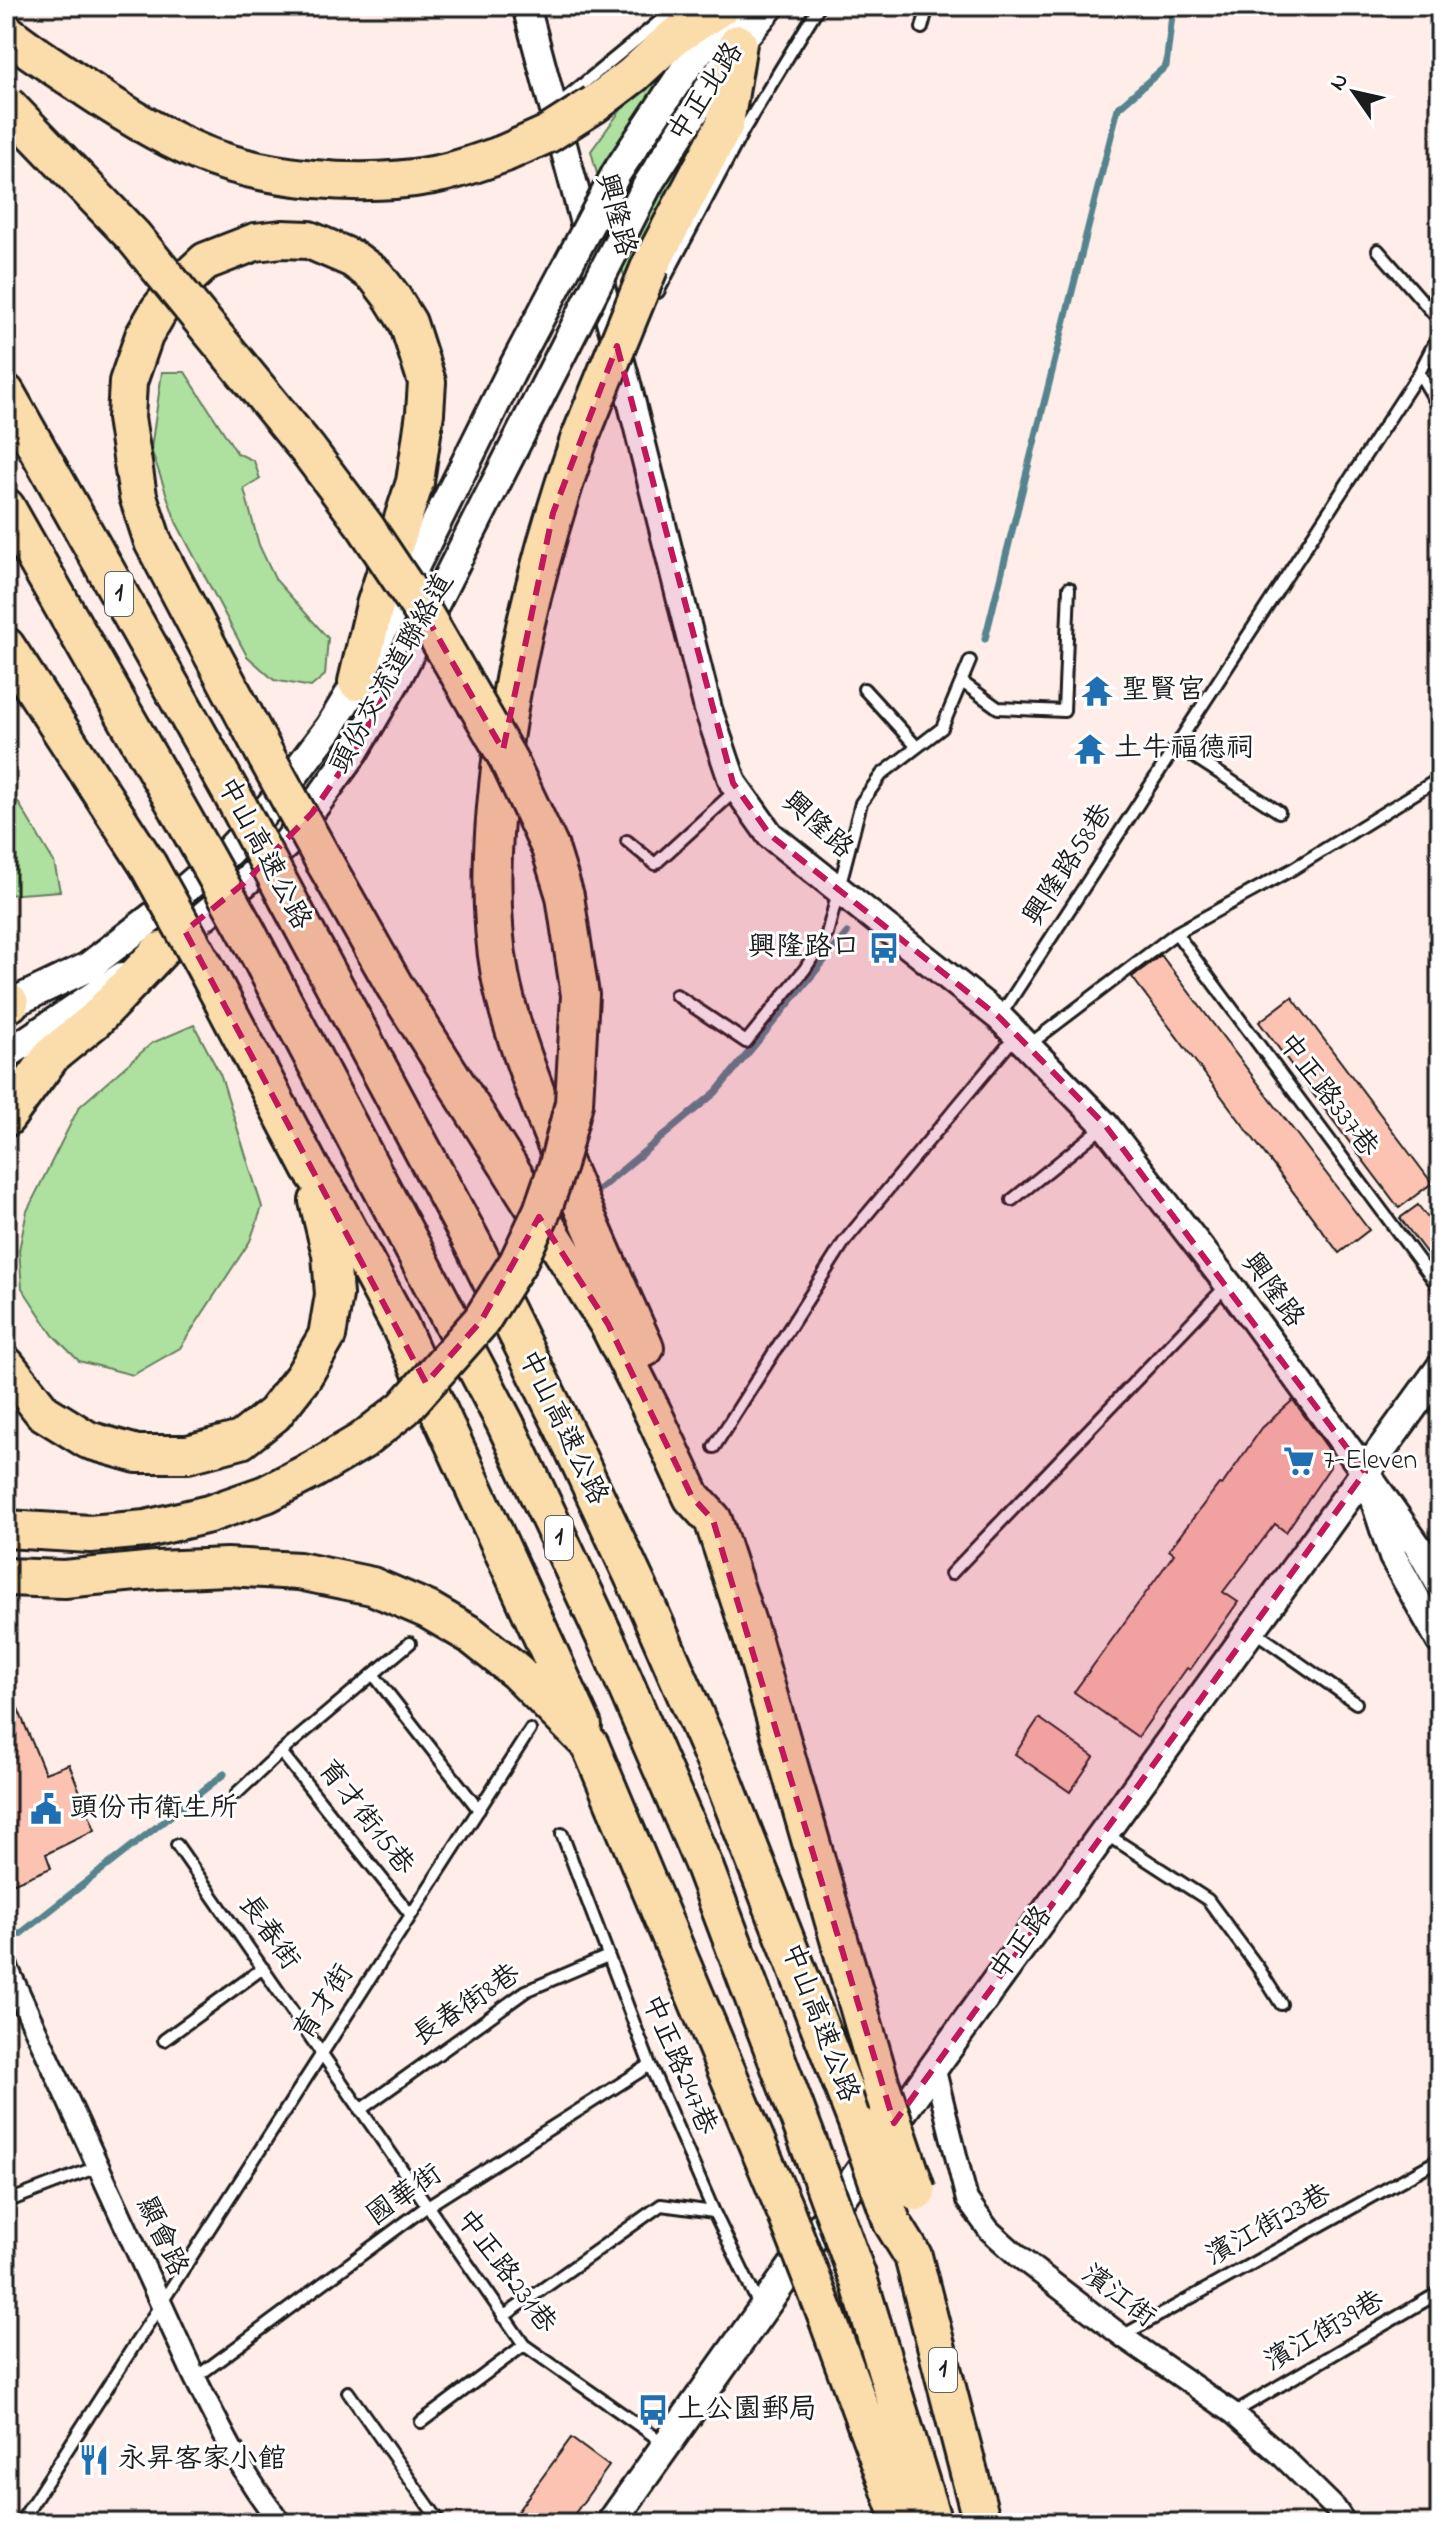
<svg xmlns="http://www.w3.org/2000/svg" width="1446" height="2529" font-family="'Indie Flower','LXGW WenKai TC',sans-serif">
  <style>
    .green { fill: #aee0a0; stroke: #657e5e; stroke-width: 2 }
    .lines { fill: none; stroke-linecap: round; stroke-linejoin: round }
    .stream { stroke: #56848e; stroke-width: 7 }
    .building { fill: #fcc3b2; stroke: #1c1c1c; stroke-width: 2 }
    .service-casing { stroke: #1c1c1c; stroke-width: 16 }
    .minor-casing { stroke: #1c1c1c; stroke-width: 26 }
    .tertiary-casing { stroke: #1c1c1c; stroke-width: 32 }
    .secondary-casing { stroke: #1c1c1c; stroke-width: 34 }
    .motorway-casing { stroke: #1c1c1c; stroke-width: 42 }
    .service { stroke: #fff; stroke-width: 10 }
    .minor { stroke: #fff; stroke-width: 20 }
    .tertiary { stroke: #fff; stroke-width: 26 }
    .secondary { stroke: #fff; stroke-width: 28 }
    .motorway { stroke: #fbdcab; stroke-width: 36 }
    .secondary-bridge-casing { stroke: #1c1c1c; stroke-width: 34; stroke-linecap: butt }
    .motorway-bridge-casing { stroke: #1c1c1c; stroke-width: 42; stroke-linecap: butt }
    .secondary-bridge { stroke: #fff; stroke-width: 28 }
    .motorway-bridge { stroke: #fbdcab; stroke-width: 36 }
    .marked { fill: #c2185b; fill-opacity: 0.2; stroke: #c2185b; stroke-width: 6; stroke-dasharray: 16 10; stroke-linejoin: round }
    .labels { text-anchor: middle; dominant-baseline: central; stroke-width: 6; stroke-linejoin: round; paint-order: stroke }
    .shield { fill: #fff; stroke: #606060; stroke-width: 2 }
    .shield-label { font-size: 26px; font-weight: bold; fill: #1c1c1c }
    .street-label { font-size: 28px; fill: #1c1c1c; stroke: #fff }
    .poi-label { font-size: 28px; fill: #1c1c1c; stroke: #fff; text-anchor: start }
  </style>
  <rect width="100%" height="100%" fill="#feede8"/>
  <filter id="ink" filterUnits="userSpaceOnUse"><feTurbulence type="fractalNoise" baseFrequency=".0125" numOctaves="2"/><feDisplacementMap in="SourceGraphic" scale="16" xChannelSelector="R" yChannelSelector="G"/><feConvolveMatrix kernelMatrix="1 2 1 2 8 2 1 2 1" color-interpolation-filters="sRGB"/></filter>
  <g filter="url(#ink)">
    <!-- green -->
    <path class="green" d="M693,11L733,127L636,321L591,151Z
      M162,372H185L237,453L254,461L260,479L244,489L259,545L275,579L328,638L325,675L311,687L274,680L247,656L176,522L151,449Z
      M6,782L54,862L60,891L6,895Z
      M194,1025L221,1076L262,1207L250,1241L180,1348L133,1375L79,1361L53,1335L22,1288L19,1250L27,1211L79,1107L152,1043Z"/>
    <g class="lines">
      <!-- stream -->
      <path class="stream" d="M985,639L1118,108L1166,66L1173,6
        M597,1191L716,1092L847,933
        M20,1934L224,1774"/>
    </g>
    <!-- building -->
    <path class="building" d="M1161,955L1369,1230L1339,1253L1132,977Z
      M1292,997L1432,1183L1399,1208L1259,1022Z
      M1418,1205L1440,1234V1271L1400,1218Z
      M1293,1400L1329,1450L1330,1467L1286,1532L1275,1524L1223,1592L1238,1602L1190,1670L1187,1668L1138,1737L1074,1692L1174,1554L1169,1550L1219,1484L1222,1485L1262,1428Z
      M6,1680L45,1773L69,1764L95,1830L46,1854L51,1868L12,1884L6,1868Z
      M1039,1718L1094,1757L1070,1792L1015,1754Z
      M571,2438L609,2466L568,2523H509Z"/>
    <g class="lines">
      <defs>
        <path id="service" d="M922,28L928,6
          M555,107L678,6
          M1378,250L1440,321
          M658,292L744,129L819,6
          M1419,373L1440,409
          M962,682L998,708L1064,711L1069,588
          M864,689L917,747
          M1176,745L1279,812
          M627,841L655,864L736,790
          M1176,933L1440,1289
          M676,995L746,1042L805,969L827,934L861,803L882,774L942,728L970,661
          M1000,1016L1419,373L1440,332
          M1030,1044L1176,933L1291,870L1440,778
          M1012,1200L1104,1126
          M714,1447L844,1242L1015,1037
          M951,1574L1228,1284
          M1254,1631L1356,1703
          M373,1674L479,1810
          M281,1752L411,1915
          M237,1793L281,1752L410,1643
          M1105,1833L1208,1900L1259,1969L1281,2004
          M562,1834L650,2065L714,2212L760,2307
          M177,1845L524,2345L664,2443
          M164,2040L263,1968
          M360,2110L526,1991L608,1956
          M6,2202L97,2167
          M503,2317L661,2205L714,2212
          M1122,2336L1440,2159
          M195,2378L426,2207L650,2065
          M348,2392L437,2518L434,2523
          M1233,2413L1440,2292
          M421,2422L524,2345
          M20,2523L530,1730"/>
        <path id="minor" d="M6,1965L195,2378C220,2428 245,2480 281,2523
          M934,2067L967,2200L989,2230L1019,2257L1122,2336L1233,2413L1283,2457L1335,2508L1345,2523"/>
        <path id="tertiary" d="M526,6L627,384L708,709L733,783L770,835L999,1017L1105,1125L1228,1284L1365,1472L1419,1548L1440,1585
          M1375,1502L1393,1557L1440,1641"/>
        <path id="secondary" d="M617,172L686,68L734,6
          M648,184L738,43L770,6
          M169,944L244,883L288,842L353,753L396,680L540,396
          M6,1006L88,967L154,916L227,853L271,805L330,727L357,682L510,374
          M6,1055L122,977
          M611,2523L934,2067L1440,1369"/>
        <path id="motorway" d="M6,32C26,49 49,63 71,78C111,106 152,132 198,152C264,180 361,188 433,175C457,171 480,162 503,154
          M595,104L633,75L673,38L722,6
          M650,266L725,124L738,43
          M6,393L233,796
          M579,440C541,548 514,656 500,769C492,837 488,907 500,975C509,1022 527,1069 544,1114C575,1193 610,1270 645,1348
          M6,507L189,828
          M6,646L148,865
          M267,758L153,542L138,496L126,418L128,382L144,336L159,310L178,287L206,261L255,242L282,239L309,240L353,259L376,276L392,297L408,323L427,382L425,413L415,482L375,605L357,682
          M325,863L394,985L608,1324L653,1413L692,1497L713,1520L753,1641L881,2085
          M289,901L473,1244L566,1433L648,1608L724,1782L858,2125
          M246,930L505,1423L609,1646L704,1866L819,2171
          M206,969L311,1169L330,1196L399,1324L583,1726
          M6,1003H10
          M6,1118L52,1055L95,1020L160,951
          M6,1365L43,1412L88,1440L137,1454H188L241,1440L274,1414L303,1377L327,1336L334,1295L331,1254L318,1201
          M6,1577L64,1579L156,1570L227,1567L299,1571L372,1586L428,1610L471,1635L516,1671L590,1745L787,2215
          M892,2222L913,2256L982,2523
          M859,2281L933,2523
          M826,2315L902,2523"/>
      </defs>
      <!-- service casing -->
      <use href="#service" class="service-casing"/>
      <!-- minor casing -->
      <use href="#minor" class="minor-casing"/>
      <!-- tertiary casing -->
      <use href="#tertiary" class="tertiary-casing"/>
      <!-- secondary casing -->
      <use href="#secondary" class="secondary-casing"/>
      <!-- motorway casing -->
      <use href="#motorway" class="motorway-casing"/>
      <!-- service -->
      <use href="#service" class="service"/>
      <!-- minor -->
      <use href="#minor" class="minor"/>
      <!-- tertiary -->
      <use href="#tertiary" class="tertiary"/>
      <!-- secondary -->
      <use href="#secondary" class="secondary"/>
      <!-- motorway -->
      <use href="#motorway" class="motorway"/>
      <defs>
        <path id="secondary-bridge" d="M510,374L617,172
          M540,396L648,184"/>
        <path id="motorway-bridge" d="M6,104L133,236L308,450L365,526L424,614L508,759L550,848L565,896L580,995L574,1103L558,1165L542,1211L518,1262L481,1321L404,1408L362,1441L313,1470L266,1494L209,1514L146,1529L90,1534L6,1529
          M503,154L548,134L595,104
          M579,440L650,266
          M267,758L325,863
          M233,796L289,901
          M189,828L246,930
          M148,865L206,969
          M881,2085L917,2192
          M858,2125L892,2222
          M819,2171L859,2281
          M787,2215L826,2315"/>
      </defs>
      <!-- secondary-bridge casing -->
      <use href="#secondary-bridge" class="secondary-bridge-casing"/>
      <!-- motorway-bridge casing -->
      <use href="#motorway-bridge" class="motorway-bridge-casing"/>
      <!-- secondary-bridge -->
      <use href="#secondary-bridge" class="secondary-bridge"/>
      <!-- motorway-bridge -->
      <use href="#motorway-bridge" class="motorway-bridge"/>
    </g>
  </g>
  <!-- marked area -->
  <path class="marked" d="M617,346L733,783L770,835L999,1017L1105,1125L1365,1472L894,2123L713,1520L692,1497L608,1324L539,1217L481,1321L426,1383L185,931L244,883L312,813L353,753L427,618L503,750L553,513Z"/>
  <!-- icons -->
  <defs>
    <symbol id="temple-bare" viewBox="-9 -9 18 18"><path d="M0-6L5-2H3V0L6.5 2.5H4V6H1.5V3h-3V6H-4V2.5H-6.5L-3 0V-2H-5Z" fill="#1f6fb2" stroke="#fff" stroke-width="2.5" paint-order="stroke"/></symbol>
    <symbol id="bus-bare" viewBox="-9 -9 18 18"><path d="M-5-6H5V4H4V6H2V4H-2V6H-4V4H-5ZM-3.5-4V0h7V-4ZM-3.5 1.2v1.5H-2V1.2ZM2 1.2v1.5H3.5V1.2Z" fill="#1f6fb2" stroke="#fff" stroke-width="2.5" paint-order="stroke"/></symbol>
    <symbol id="supermarket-bare" viewBox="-9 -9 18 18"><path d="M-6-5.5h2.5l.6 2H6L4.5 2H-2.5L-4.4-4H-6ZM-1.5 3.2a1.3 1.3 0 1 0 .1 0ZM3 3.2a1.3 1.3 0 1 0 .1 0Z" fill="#1f6fb2" stroke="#fff" stroke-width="2.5" paint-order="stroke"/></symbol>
    <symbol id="civic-bare" viewBox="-9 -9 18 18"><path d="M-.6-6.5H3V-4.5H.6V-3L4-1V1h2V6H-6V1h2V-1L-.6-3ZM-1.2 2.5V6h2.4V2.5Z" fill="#1f6fb2" stroke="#fff" stroke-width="2.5" paint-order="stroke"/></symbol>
    <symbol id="restaurant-bare" viewBox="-9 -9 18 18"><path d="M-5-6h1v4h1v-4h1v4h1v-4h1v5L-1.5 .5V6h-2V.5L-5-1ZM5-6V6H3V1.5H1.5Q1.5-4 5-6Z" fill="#1f6fb2" stroke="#fff" stroke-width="2.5" paint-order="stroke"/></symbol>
  </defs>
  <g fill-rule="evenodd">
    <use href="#temple-bare" x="1075" y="669" width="44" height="44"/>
    <use href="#temple-bare" x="1068" y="727" width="44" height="44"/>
    <use href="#bus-bare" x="862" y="926" width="44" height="44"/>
    <use href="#supermarket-bare" x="1277" y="1439" width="44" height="44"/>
    <use href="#civic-bare" x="24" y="1787" width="44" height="44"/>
    <use href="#bus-bare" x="631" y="2388" width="44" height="44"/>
    <use href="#restaurant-bare" x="72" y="2438" width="44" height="44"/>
  </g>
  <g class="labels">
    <!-- shield labels -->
    <g class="shield">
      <rect x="105" y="572" width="28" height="44" rx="6"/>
      <rect x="545" y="1516" width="28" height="44" rx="6"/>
      <rect x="929" y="2348" width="28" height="44" rx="6"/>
    </g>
    <g class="shield-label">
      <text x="119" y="594">1</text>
      <text x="559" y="1538">1</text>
      <text x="943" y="2370">1</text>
    </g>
    <!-- street labels -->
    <g class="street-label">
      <text transform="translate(707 93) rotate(-57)">中正北路</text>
      <text transform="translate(615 215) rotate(75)">興隆路</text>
      <text transform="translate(393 674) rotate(-61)">頭份交流道聯絡道</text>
      <text transform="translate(817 826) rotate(42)">興隆路</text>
      <text transform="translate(263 854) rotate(62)">中山高速公路</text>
      <text transform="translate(1069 865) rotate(-57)">興隆路58巷</text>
      <text transform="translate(1327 1096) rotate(53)">中正路337巷</text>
      <text transform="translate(1272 1291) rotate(54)">興隆路</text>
      <text transform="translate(562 1428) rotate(64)">中山高速公路</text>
      <text transform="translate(365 1818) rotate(52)">育才街15巷</text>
      <text transform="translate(268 1933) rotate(55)">長春街</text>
      <text transform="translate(1022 1944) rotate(-54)">中正路</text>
      <text transform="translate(325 2003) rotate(-57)">育才街</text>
      <text transform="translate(467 2006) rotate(-34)">長春街8巷</text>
      <text transform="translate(819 2023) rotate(69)">中山高速公路</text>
      <text transform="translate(678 2065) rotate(67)">中正路247巷</text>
      <text transform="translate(405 2196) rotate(-35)">國華街</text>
      <text transform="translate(1269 2226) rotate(-29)">濱江街23巷</text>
      <text transform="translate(161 2237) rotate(65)">顯會路</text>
      <text transform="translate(505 2272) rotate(53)">中正路231巷</text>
      <text transform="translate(1118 2297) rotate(37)">濱江街</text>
      <text transform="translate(1325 2332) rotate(-30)">濱江街39巷</text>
    </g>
    <!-- poi labels -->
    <g class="poi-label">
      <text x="1121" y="691">聖賢宮</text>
      <text x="1114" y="749">土牛福德祠</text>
      <text x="860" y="948" text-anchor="end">興隆路口</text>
      <text x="1323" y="1461">7-Eleven</text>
      <text x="70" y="1809">頭份市衛生所</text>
      <text x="677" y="2410">上公園郵局</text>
      <text x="118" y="2460">永昇客家小館</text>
    </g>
  </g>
  <!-- margin -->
  <rect width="1446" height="2529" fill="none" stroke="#fff" stroke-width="32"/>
  <rect x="16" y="16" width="1414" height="2497" fill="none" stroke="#1c1c1c" stroke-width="3" filter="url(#ink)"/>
  <!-- north arrow -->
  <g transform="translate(1354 92) rotate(304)" stroke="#ffffff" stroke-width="6" paint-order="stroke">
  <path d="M0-6L14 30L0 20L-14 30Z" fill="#1c1c1c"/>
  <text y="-12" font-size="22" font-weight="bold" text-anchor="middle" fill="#1c1c1c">N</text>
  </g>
</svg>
